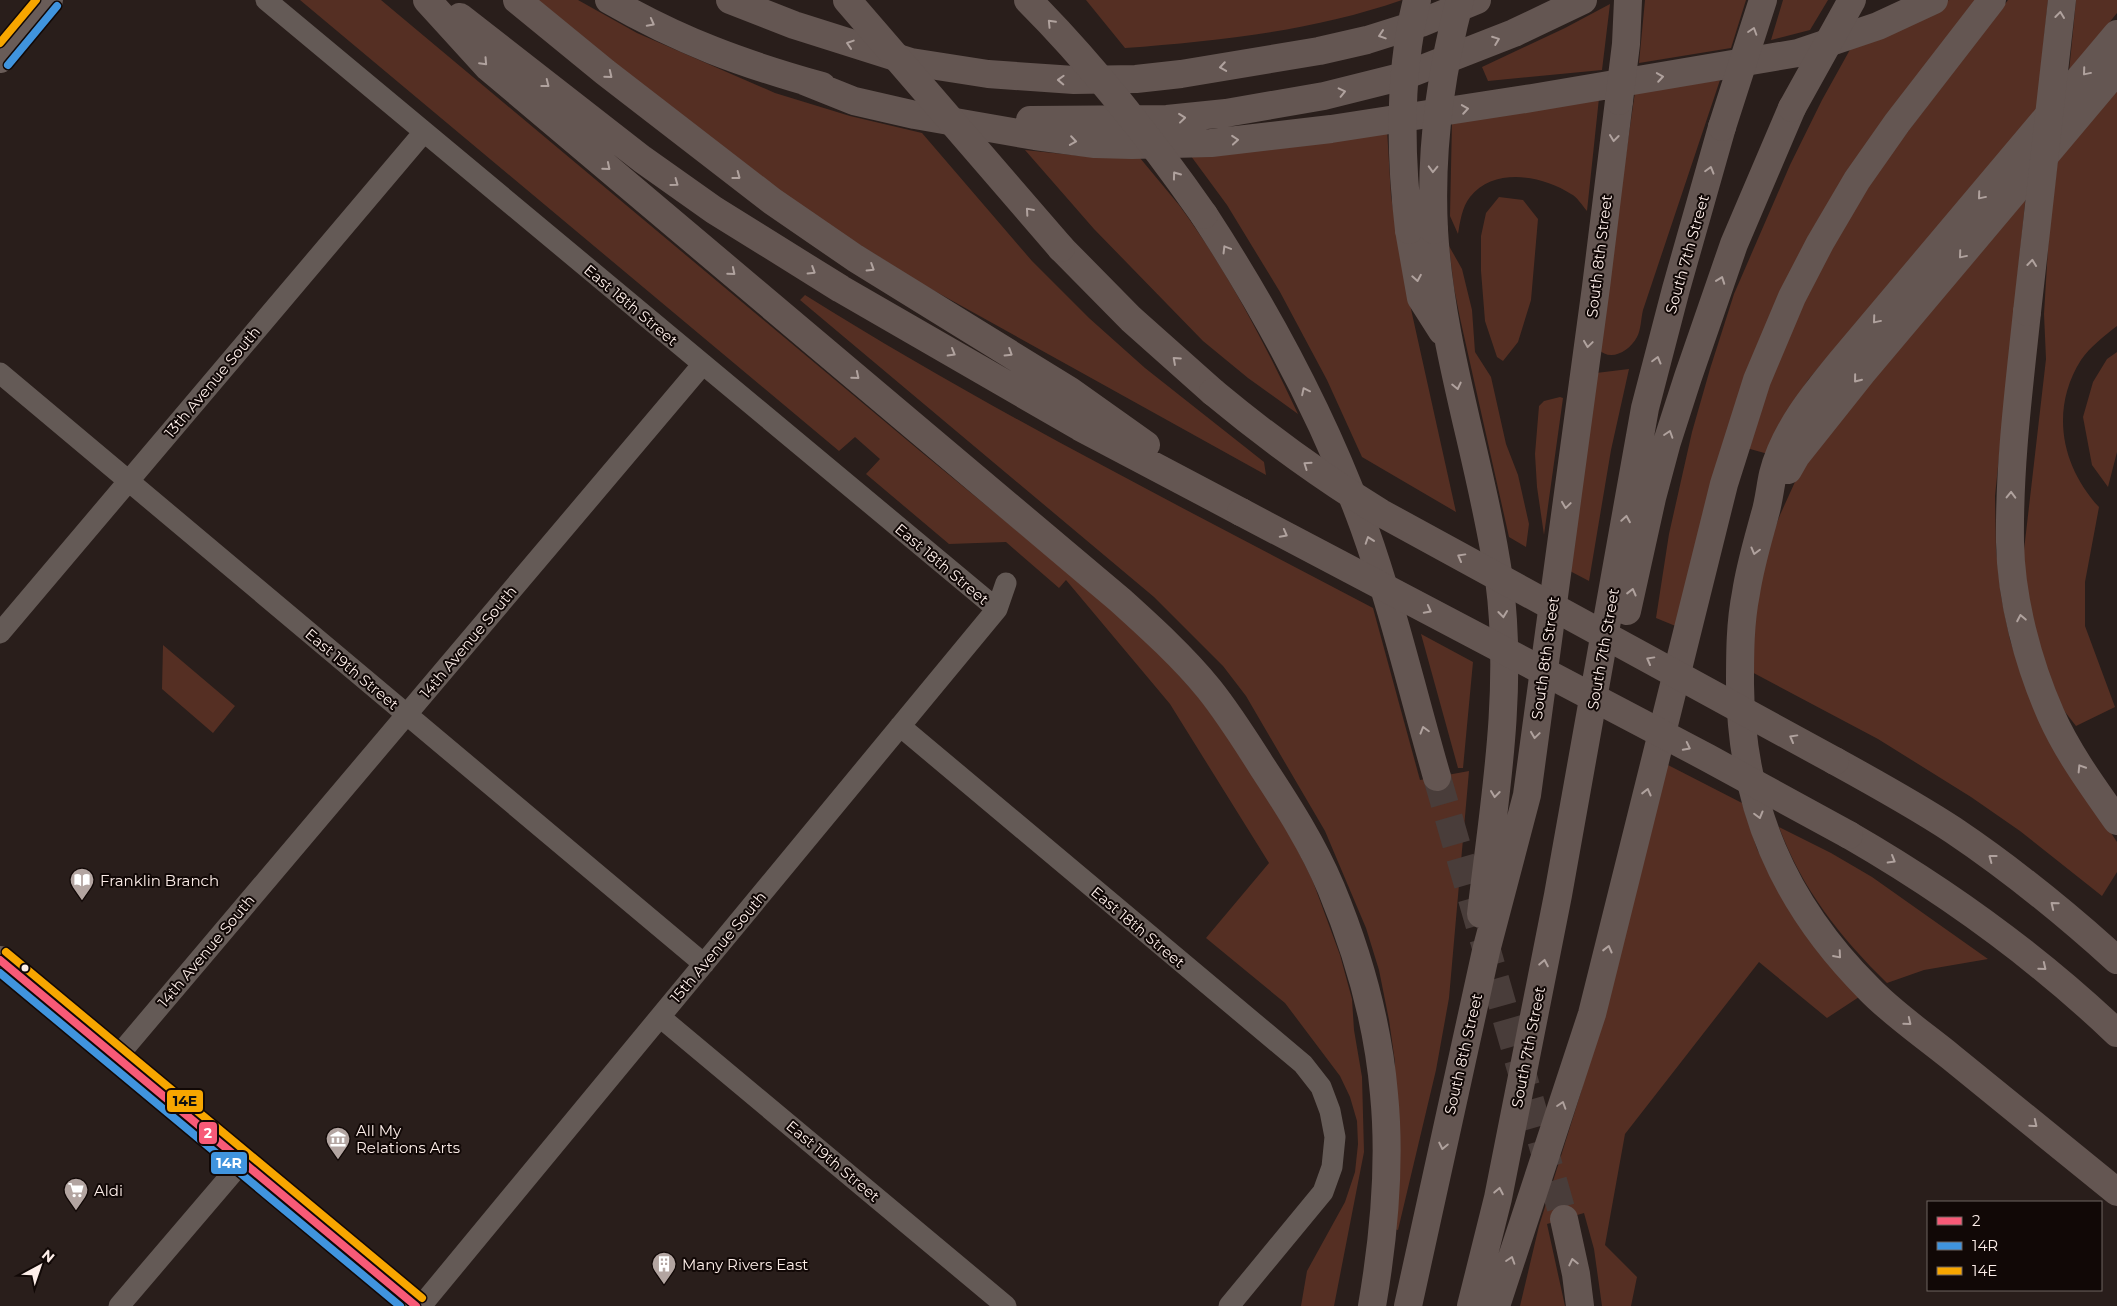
<svg xmlns="http://www.w3.org/2000/svg" width="2117" height="1306" font-family="Montserrat,sans-serif">
  <style>
    .green { fill: #552f23 }
    .lines { fill: none; stroke-linecap: round; stroke-linejoin: round }
    .highway-tunnel { stroke: #493d3a; stroke-width: 28; stroke-dasharray: 28 14; stroke-linecap: butt }
    .street { stroke: #645a56; stroke-width: 21 }
    .secondary { stroke: #695c58; stroke-width: 28 }
    .highway { stroke: #645652; stroke-width: 28 }
    .highway-bridge { stroke: #645652; stroke-width: 28 }
    .bus-1-casing { stroke: #110806; stroke-width: 11 }
    .bus-2-casing { stroke: #110806; stroke-width: 11 }
    .bus-3-casing { stroke: #110806; stroke-width: 11 }
    .bus-1 { stroke: #f75a77; stroke-width: 8 }
    .bus-2 { stroke: #4094de; stroke-width: 8 }
    .bus-3 { stroke: #f7a600; stroke-width: 8 }
    .oneway { stroke: #b0a29e }
    .bus-dot { fill: #fdeee9; stroke: #110806; stroke-width: 2 }
    .labels { text-anchor: middle; dominant-baseline: central; stroke-width: 4; stroke-linejoin: round; paint-order: stroke }
    .street-label { font-size: 15px; fill: #fdeee9; stroke: #110806 }
    .poi-label { font-size: 15px; fill: #fdeee9; stroke: #110806; text-anchor: start }
    .line-badge { stroke: #110806; stroke-width: 2 }
    .badge-label { font-size: 14px; text-anchor: middle; font-weight: bold; fill: #fff }
    .pale-badge-label { font-size: 14px; text-anchor: middle; font-weight: bold; fill: #111 }
  </style>
  <rect width="100%" height="100%" fill="#291e1b"/>
  <!-- green -->
  <path class="green" d="M300,0H381L920,451L1111,608L1166,661L1200,699L1238,751L1292,839L1312,879L1340,955L1352,999L1354,1030L1362,1077L1364,1152L1334,1306H1301L1307,1271L1345,1202L1355,1172L1358,1144L1357,1121L1350,1097L1340,1076L1285,1003L1206,938L1269,863L1170,704L1066,580L1059,588L1006,542L949,544L866,474L880,459L855,437L839,451Z
    M532,0H578L637,33L775,93L850,116L922,133L1032,261L1089,318L1145,368L1264,462L1266,475L922,284L800,207Z
    M1086,0H1402C1313,31 1219,41 1125,48Z
    M1645,0H1746L1731,48L1639,63Z
    M1783,0H1828L1810,30L1771,40Z
    M1949,0H1984L1837,194L1678,627L1656,618L1669,534L1692,432L1710,369L1734,294L1790,165L1822,100L1852,46L1939,6Z
    M2008,0H2048L2037,109L1808,380L1786,415L1768,454L1743,447L1772,364L1857,198Z
    M2076,0H2117V13L2069,72Z
    M1610,4L1602,70L1488,81L1482,67L1565,28Z
    M1720,80L1643,310C1641,318 1641,330 1637,337C1629,352 1610,362 1598,349L1635,92Z
    M2117,88V326C2104,336 2090,347 2081,360C2050,409 2061,466 2099,507L2085,582V626L2115,707L2076,726L2062,708L2046,667L2032,617L2024,569V550L2046,359L2044,314L2049,232L2058,158Z
    M1599,98L1587,211C1582,205 1577,197 1571,194C1542,175 1494,167 1470,197C1462,207 1460,222 1458,234L1450,216L1452,121Z
    M1387,129L1391,196L1405,282L1456,512L1362,457L1327,380L1280,292L1227,205L1188,152Z
    M1025,150L1082,156L1140,158C1153,174 1166,189 1179,205C1227,270 1264,342 1298,414L1248,378L1203,341L1094,229Z
    M2026,194L1995,496L1996,549L2001,596L2010,640L2024,681L2074,777L2117,842V872L2102,896L2020,831L1971,797L1878,739L1748,670L1760,566L1780,515L1799,473L1827,429Z
    M1499,197L1523,200L1538,219L1531,300L1518,342L1503,361L1497,357L1485,321L1481,271V236L1486,213Z
    M1449,246L1462,269L1472,310L1475,352L1491,377L1506,444L1518,475L1529,524L1526,547L1509,537L1460,318L1454,288Z
    M805,295C988,410 1182,507 1373,608L1420,780L1469,771L1449,998L1436,1070L1398,1230L1389,1228L1395,1106V1062L1389,1020L1379,970L1366,928L1325,831L1246,696L1223,666L1154,597L800,300Z
    M2117,352V452L2108,487L2092,465L2083,417L2093,382L2107,359Z
    M1629,369L1611,450L1589,581L1568,570L1596,373Z
    M1560,397L1563,398L1544,535L1537,487L1535,454L1539,406L1544,401Z
    M1421,634L1473,662L1463,768H1458Z
    M163,645L235,706L213,733L162,689Z
    M1666,764L1742,803L1757,849L1780,894L1859,997L1827,1018L1759,962L1625,1134L1605,1245L1637,1277L1631,1306H1602L1594,1249L1584,1213L1547,1224L1565,1306H1520L1539,1226L1581,1092Z
    M1779,827L1831,853L1872,877L1988,959L1924,970L1887,983C1840,937 1802,889 1779,827Z"/>
  <g class="lines">
    <!-- highway-tunnel -->
    <path class="highway-tunnel" d="M1437,777L1564,1219"/>
    <!-- street -->
    <path class="street" d="M266,0L997,609
      M0,373L704,964
      M0,633L424,132
      M900,726L1303,1064L1321,1087L1330,1111L1335,1137L1332,1167L1323,1192L1229,1306
      M660,1017L1006,1306
      M117,1057L703,364
      M119,1306L242,1162
      M421,1306L997,609L1006,583"/>
    <!-- secondary -->
    <path class="secondary" d="M0,59L49,0
      M0,960L416,1306"/>
    <!-- highway -->
    <path class="highway" d="M427,0L488,67L1120,600C1151,628 1183,657 1209,689C1229,714 1246,741 1263,768C1288,806 1313,845 1331,888C1358,953 1378,1024 1384,1094C1391,1165 1384,1236 1372,1306
      M517,0L605,72L772,201L855,258L1070,391L1146,445
      M609,0C680,41 743,64 822,86
      M730,0L794,25L911,62L988,74L1074,80L1136,79L1181,74L1319,51L1367,40L1421,23L1477,0
      M460,17L642,159L714,210L841,289L1080,427L1241,512
      M2117,34L1844,358C1816,392 1784,430 1773,474C1770,487 1769,501 1765,514C1758,540 1750,566 1746,593C1740,623 1740,653 1740,684C1741,805 1783,903 1869,989C1893,1014 1924,1035 1951,1057C2007,1102 2062,1147 2117,1192
      M804,81L854,101L915,115L1035,136L1095,144L1132,145L1211,143L1331,129L1532,98L1798,53L1878,26L1934,0
      M1030,120L1167,119L1226,113L1324,96L1404,76L1514,33L1583,0
      M1204,215C1268,313 1324,417 1364,527C1393,608 1413,694 1437,777
      M1409,230L1421,298L1442,331
      M1434,230C1441,350 1482,462 1499,579C1514,691 1494,803 1481,914
      M1061,248L1131,319L1213,392
      M2027,312C2019,388 2009,465 2010,542C2011,599 2028,663 2051,715C2068,753 2093,787 2117,821
      M1788,470L1796,456L1862,373L2117,70
      M1627,611L1652,498L1667,442L1688,377L1734,244L1792,108
      M1835,761C1875,783 1915,805 1953,830C2011,869 2065,913 2117,960
      M1849,835C1946,891 2036,956 2117,1033
      M1564,1219L1576,1274L1580,1306
      M1408,1306L1486,951L1527,795L1596,287L1619,101
      M1471,1306L1498,1198L1558,895L1645,408L1676,289L1722,127
      M1496,1306L1592,1014L1724,484L1757,380L1792,297L1820,243L1857,180L1897,123L1992,0"/>
    <!-- highway-bridge -->
    <path class="highway-bridge" d="M847,0L1061,248
      M1028,0C1094,66 1151,139 1204,215
      M1619,101L1626,44L1628,0
      M1792,108L1852,0
      M1722,127L1763,0
      M1409,230C1400,154 1398,74 1417,0
      M1434,230C1430,152 1440,75 1460,0
      M2027,312L2062,0
      M1213,392C1266,436 1322,477 1381,513L1835,761
      M1241,512L1708,758L1849,835"/>
    <defs>
      <path id="bus-1" d="M0,960L416,1306"/>
      <path id="bus-2" d="M8,65L57,6
        M0,973L400,1306"/>
      <path id="bus-3" d="M0,43L36,0
        M6,952L422,1298"/>
    </defs>
    <!-- bus-1 casing -->
    <use href="#bus-1" class="bus-1-casing"/>
    <!-- bus-2 casing -->
    <use href="#bus-2" class="bus-2-casing"/>
    <!-- bus-3 casing -->
    <use href="#bus-3" class="bus-3-casing"/>
    <!-- bus-1 -->
    <use href="#bus-1" class="bus-1"/>
    <!-- bus-2 -->
    <use href="#bus-2" class="bus-2"/>
    <!-- bus-3 -->
    <use href="#bus-3" class="bus-3"/>
  </g>
  <!-- one-way arrows -->
  <defs><path id="oneway-chevron" d="M-2-3.5L2.5 0L-2 3.5" fill="none" stroke-width="1.6" stroke-linecap="round" stroke-linejoin="round" transform="scale(1.25)"/></defs>
  <g class="oneway">
    <use href="#oneway-chevron" transform="translate(2060 15) rotate(-83)"/>
    <use href="#oneway-chevron" transform="translate(651 23) rotate(28)"/>
    <use href="#oneway-chevron" transform="translate(1051 23) rotate(-134)"/>
    <use href="#oneway-chevron" transform="translate(1753 31) rotate(-72)"/>
    <use href="#oneway-chevron" transform="translate(1382 35) rotate(162)"/>
    <use href="#oneway-chevron" transform="translate(1496 40) rotate(-21)"/>
    <use href="#oneway-chevron" transform="translate(850 44) rotate(-162)"/>
    <use href="#oneway-chevron" transform="translate(484 62) rotate(47)"/>
    <use href="#oneway-chevron" transform="translate(1223 67) rotate(171)"/>
    <use href="#oneway-chevron" transform="translate(2086 72) rotate(130)"/>
    <use href="#oneway-chevron" transform="translate(609 75) rotate(39)"/>
    <use href="#oneway-chevron" transform="translate(1660 77) rotate(-9)"/>
    <use href="#oneway-chevron" transform="translate(1061 80) rotate(-178)"/>
    <use href="#oneway-chevron" transform="translate(546 84) rotate(38)"/>
    <use href="#oneway-chevron" transform="translate(1342 92) rotate(-13)"/>
    <use href="#oneway-chevron" transform="translate(1465 109) rotate(-9)"/>
    <use href="#oneway-chevron" transform="translate(1182 118) rotate(-6)"/>
    <use href="#oneway-chevron" transform="translate(1614 138) rotate(97)"/>
    <use href="#oneway-chevron" transform="translate(1235 140) rotate(-5)"/>
    <use href="#oneway-chevron" transform="translate(1073 141) rotate(8)"/>
    <use href="#oneway-chevron" transform="translate(607 167) rotate(40)"/>
    <use href="#oneway-chevron" transform="translate(1433 169) rotate(92)"/>
    <use href="#oneway-chevron" transform="translate(1710 170) rotate(-74)"/>
    <use href="#oneway-chevron" transform="translate(1176 175) rotate(-126)"/>
    <use href="#oneway-chevron" transform="translate(737 176) rotate(37)"/>
    <use href="#oneway-chevron" transform="translate(675 183) rotate(36)"/>
    <use href="#oneway-chevron" transform="translate(1981 196) rotate(130)"/>
    <use href="#oneway-chevron" transform="translate(1029 211) rotate(-131)"/>
    <use href="#oneway-chevron" transform="translate(1226 249) rotate(-121)"/>
    <use href="#oneway-chevron" transform="translate(1962 255) rotate(130)"/>
    <use href="#oneway-chevron" transform="translate(2032 263) rotate(-84)"/>
    <use href="#oneway-chevron" transform="translate(871 268) rotate(32)"/>
    <use href="#oneway-chevron" transform="translate(812 271) rotate(32)"/>
    <use href="#oneway-chevron" transform="translate(732 272) rotate(40)"/>
    <use href="#oneway-chevron" transform="translate(1417 278) rotate(80)"/>
    <use href="#oneway-chevron" transform="translate(1721 280) rotate(-70)"/>
    <use href="#oneway-chevron" transform="translate(1876 320) rotate(130)"/>
    <use href="#oneway-chevron" transform="translate(1588 344) rotate(98)"/>
    <use href="#oneway-chevron" transform="translate(952 353) rotate(30)"/>
    <use href="#oneway-chevron" transform="translate(1009 353) rotate(32)"/>
    <use href="#oneway-chevron" transform="translate(1176 360) rotate(-138)"/>
    <use href="#oneway-chevron" transform="translate(1657 360) rotate(-75)"/>
    <use href="#oneway-chevron" transform="translate(856 376) rotate(40)"/>
    <use href="#oneway-chevron" transform="translate(1857 379) rotate(129)"/>
    <use href="#oneway-chevron" transform="translate(1457 386) rotate(77)"/>
    <use href="#oneway-chevron" transform="translate(1305 391) rotate(-116)"/>
    <use href="#oneway-chevron" transform="translate(1669 434) rotate(-72)"/>
    <use href="#oneway-chevron" transform="translate(1307 465) rotate(-145)"/>
    <use href="#oneway-chevron" transform="translate(2011 495) rotate(-89)"/>
    <use href="#oneway-chevron" transform="translate(1566 505) rotate(98)"/>
    <use href="#oneway-chevron" transform="translate(1626 519) rotate(-81)"/>
    <use href="#oneway-chevron" transform="translate(1284 534) rotate(28)"/>
    <use href="#oneway-chevron" transform="translate(1369 540) rotate(-109)"/>
    <use href="#oneway-chevron" transform="translate(1755 551) rotate(105)"/>
    <use href="#oneway-chevron" transform="translate(1461 557) rotate(-151)"/>
    <use href="#oneway-chevron" transform="translate(1632 592) rotate(-76)"/>
    <use href="#oneway-chevron" transform="translate(1428 610) rotate(28)"/>
    <use href="#oneway-chevron" transform="translate(1503 614) rotate(84)"/>
    <use href="#oneway-chevron" transform="translate(2021 618) rotate(-101)"/>
    <use href="#oneway-chevron" transform="translate(1650 660) rotate(-151)"/>
    <use href="#oneway-chevron" transform="translate(1424 730) rotate(-106)"/>
    <use href="#oneway-chevron" transform="translate(1535 735) rotate(98)"/>
    <use href="#oneway-chevron" transform="translate(1793 738) rotate(-151)"/>
    <use href="#oneway-chevron" transform="translate(1687 747) rotate(27)"/>
    <use href="#oneway-chevron" transform="translate(2081 768) rotate(-122)"/>
    <use href="#oneway-chevron" transform="translate(1647 792) rotate(-76)"/>
    <use href="#oneway-chevron" transform="translate(1495 794) rotate(97)"/>
    <use href="#oneway-chevron" transform="translate(1759 815) rotate(75)"/>
    <use href="#oneway-chevron" transform="translate(1992 858) rotate(-143)"/>
    <use href="#oneway-chevron" transform="translate(1892 860) rotate(30)"/>
    <use href="#oneway-chevron" transform="translate(2054 905) rotate(-141)"/>
    <use href="#oneway-chevron" transform="translate(1608 949) rotate(-76)"/>
    <use href="#oneway-chevron" transform="translate(1838 955) rotate(49)"/>
    <use href="#oneway-chevron" transform="translate(1544 963) rotate(-79)"/>
    <use href="#oneway-chevron" transform="translate(2043 967) rotate(39)"/>
    <use href="#oneway-chevron" transform="translate(1908 1022) rotate(39)"/>
    <use href="#oneway-chevron" transform="translate(1562 1105) rotate(-72)"/>
    <use href="#oneway-chevron" transform="translate(2034 1124) rotate(39)"/>
    <use href="#oneway-chevron" transform="translate(1443 1146) rotate(102)"/>
    <use href="#oneway-chevron" transform="translate(1499 1191) rotate(-79)"/>
    <use href="#oneway-chevron" transform="translate(1511 1260) rotate(-72)"/>
    <use href="#oneway-chevron" transform="translate(1573 1262) rotate(-103)"/>
  </g>
  <!-- icons -->
  <defs>
    <symbol id="library-pin" viewBox="-11 -11 22 30"><path d="M0 17L-7.5 6A9.5 9.5 0 1 1 7.5 6Z" fill="#b3a5a1" stroke="#110806"/><path d="M-6-4Q-3-5.5-.7-3.5V5Q-3 3-6 4ZM6-4Q3-5.5 .7-3.5V5Q3 3 6 4Z" fill="#fff"/></symbol>
    <symbol id="museum-pin" viewBox="-11 -11 22 30"><path d="M0 17L-7.5 6A9.5 9.5 0 1 1 7.5 6Z" fill="#b3a5a1" stroke="#110806"/><path d="M0-6L6-3V-2H-6V-3ZM-5-1h2V3h-2ZM-1-1h2V3h-2ZM3-1h2V3H3ZM-6 4H6V6H-6Z" fill="#fff"/></symbol>
    <symbol id="supermarket-pin" viewBox="-11 -11 22 30"><path d="M0 17L-7.5 6A9.5 9.5 0 1 1 7.5 6Z" fill="#b3a5a1" stroke="#110806"/><path d="M-6-5.5h2.5l.6 2H6L4.5 2H-2.5L-4.4-4H-6ZM-1.5 3.2a1.3 1.3 0 1 0 .1 0ZM3 3.2a1.3 1.3 0 1 0 .1 0Z" fill="#fff"/></symbol>
    <symbol id="building-pin" viewBox="-11 -11 22 30"><path d="M0 17L-7.5 6A9.5 9.5 0 1 1 7.5 6Z" fill="#b3a5a1" stroke="#110806"/><path d="M-4-6H4V6H1V3H-1V6H-4ZM-2.5-4.3h1.7v1.8h-1.7ZM.8-4.3h1.7v1.8H.8ZM-2.5-1h1.7V.8h-1.7ZM.8-1h1.7V.8H.8Z" fill="#fff"/></symbol>
  </defs>
  <g fill-rule="evenodd">
    <use href="#library-pin" x="68" y="866" width="28" height="38"/>
    <use href="#museum-pin" x="324" y="1125" width="28" height="38"/>
    <use href="#supermarket-pin" x="62" y="1176" width="28" height="38"/>
    <use href="#building-pin" x="650" y="1250" width="28" height="38"/>
  </g>
  <!-- markers -->
  <circle class="bus-dot" cx="25" cy="968" r="4.5"/>
  <g class="labels">
    <!-- street labels -->
    <g class="street-label">
      <text transform="translate(1687 254) rotate(-74)">South 7th Street</text>
      <text transform="translate(1599 256) rotate(-83)">South 8th Street</text>
      <text transform="translate(631 305) rotate(40)">East 18th Street</text>
      <text transform="translate(212 382) rotate(-50)">13th Avenue South</text>
      <text transform="translate(942 564) rotate(40)">East 18th Street</text>
      <text transform="translate(468 642) rotate(-50)">14th Avenue South</text>
      <text transform="translate(1603 649) rotate(-80)">South 7th Street</text>
      <text transform="translate(1545 658) rotate(-82)">South 8th Street</text>
      <text transform="translate(352 669) rotate(40)">East 19th Street</text>
      <text transform="translate(1138 927) rotate(40)">East 18th Street</text>
      <text transform="translate(718 947) rotate(-50)">15th Avenue South</text>
      <text transform="translate(206 951) rotate(-50)">14th Avenue South</text>
      <text transform="translate(1528 1047) rotate(-79)">South 7th Street</text>
      <text transform="translate(1463 1054) rotate(-77)">South 8th Street</text>
      <text transform="translate(833 1161) rotate(40)">East 19th Street</text>
    </g>
    <!-- poi labels -->
    <g class="poi-label">
      <text x="100" y="880">Franklin Branch</text>
      <text x="356" y="1130">All My<tspan x="356" dy="17">Relations Arts</tspan></text>
      <text x="94" y="1190">Aldi</text>
      <text x="682" y="1264">Many Rivers East</text>
    </g>
  </g>
  <g class="line-badge">
    <rect x="166" y="1089" width="38" height="24" rx="5" fill="#f7a600"/>
    <rect x="198" y="1121" width="20" height="24" rx="5" fill="#f75a77"/>
    <rect x="210" y="1151" width="38" height="24" rx="5" fill="#4094de"/>
  </g>
  <g class="badge-label">
    <text x="208" y="1138">2</text>
    <text x="229" y="1168">14R</text>
  </g>
  <g class="pale-badge-label">
    <text x="185" y="1106">14E</text>
  </g>
  <!-- legend -->
  <rect x="1927" y="1201" width="175" height="90" fill="#110806" stroke="#6f6461"/>
  <rect x="1937" y="1217" width="25" height="8" fill="#f75a77" stroke="#6f6461"/>
  <text x="1972" y="1226" font-size="15" fill="#fdeee9">2</text>
  <rect x="1937" y="1242" width="25" height="8" fill="#4094de" stroke="#6f6461"/>
  <text x="1972" y="1251" font-size="15" fill="#fdeee9">14R</text>
  <rect x="1937" y="1267" width="25" height="8" fill="#f7a600" stroke="#6f6461"/>
  <text x="1972" y="1276" font-size="15" fill="#fdeee9">14E</text>
  <!-- north arrow -->
  <g transform="translate(40 1266) rotate(40)" stroke="#110806" stroke-width="4" paint-order="stroke">
  <path d="M0-4L9 19L0 12L-9 19Z" fill="#fdeee9"/>
  <text y="-8" font-size="14" font-weight="bold" text-anchor="middle" fill="#fdeee9">N</text>
  </g>
</svg>
